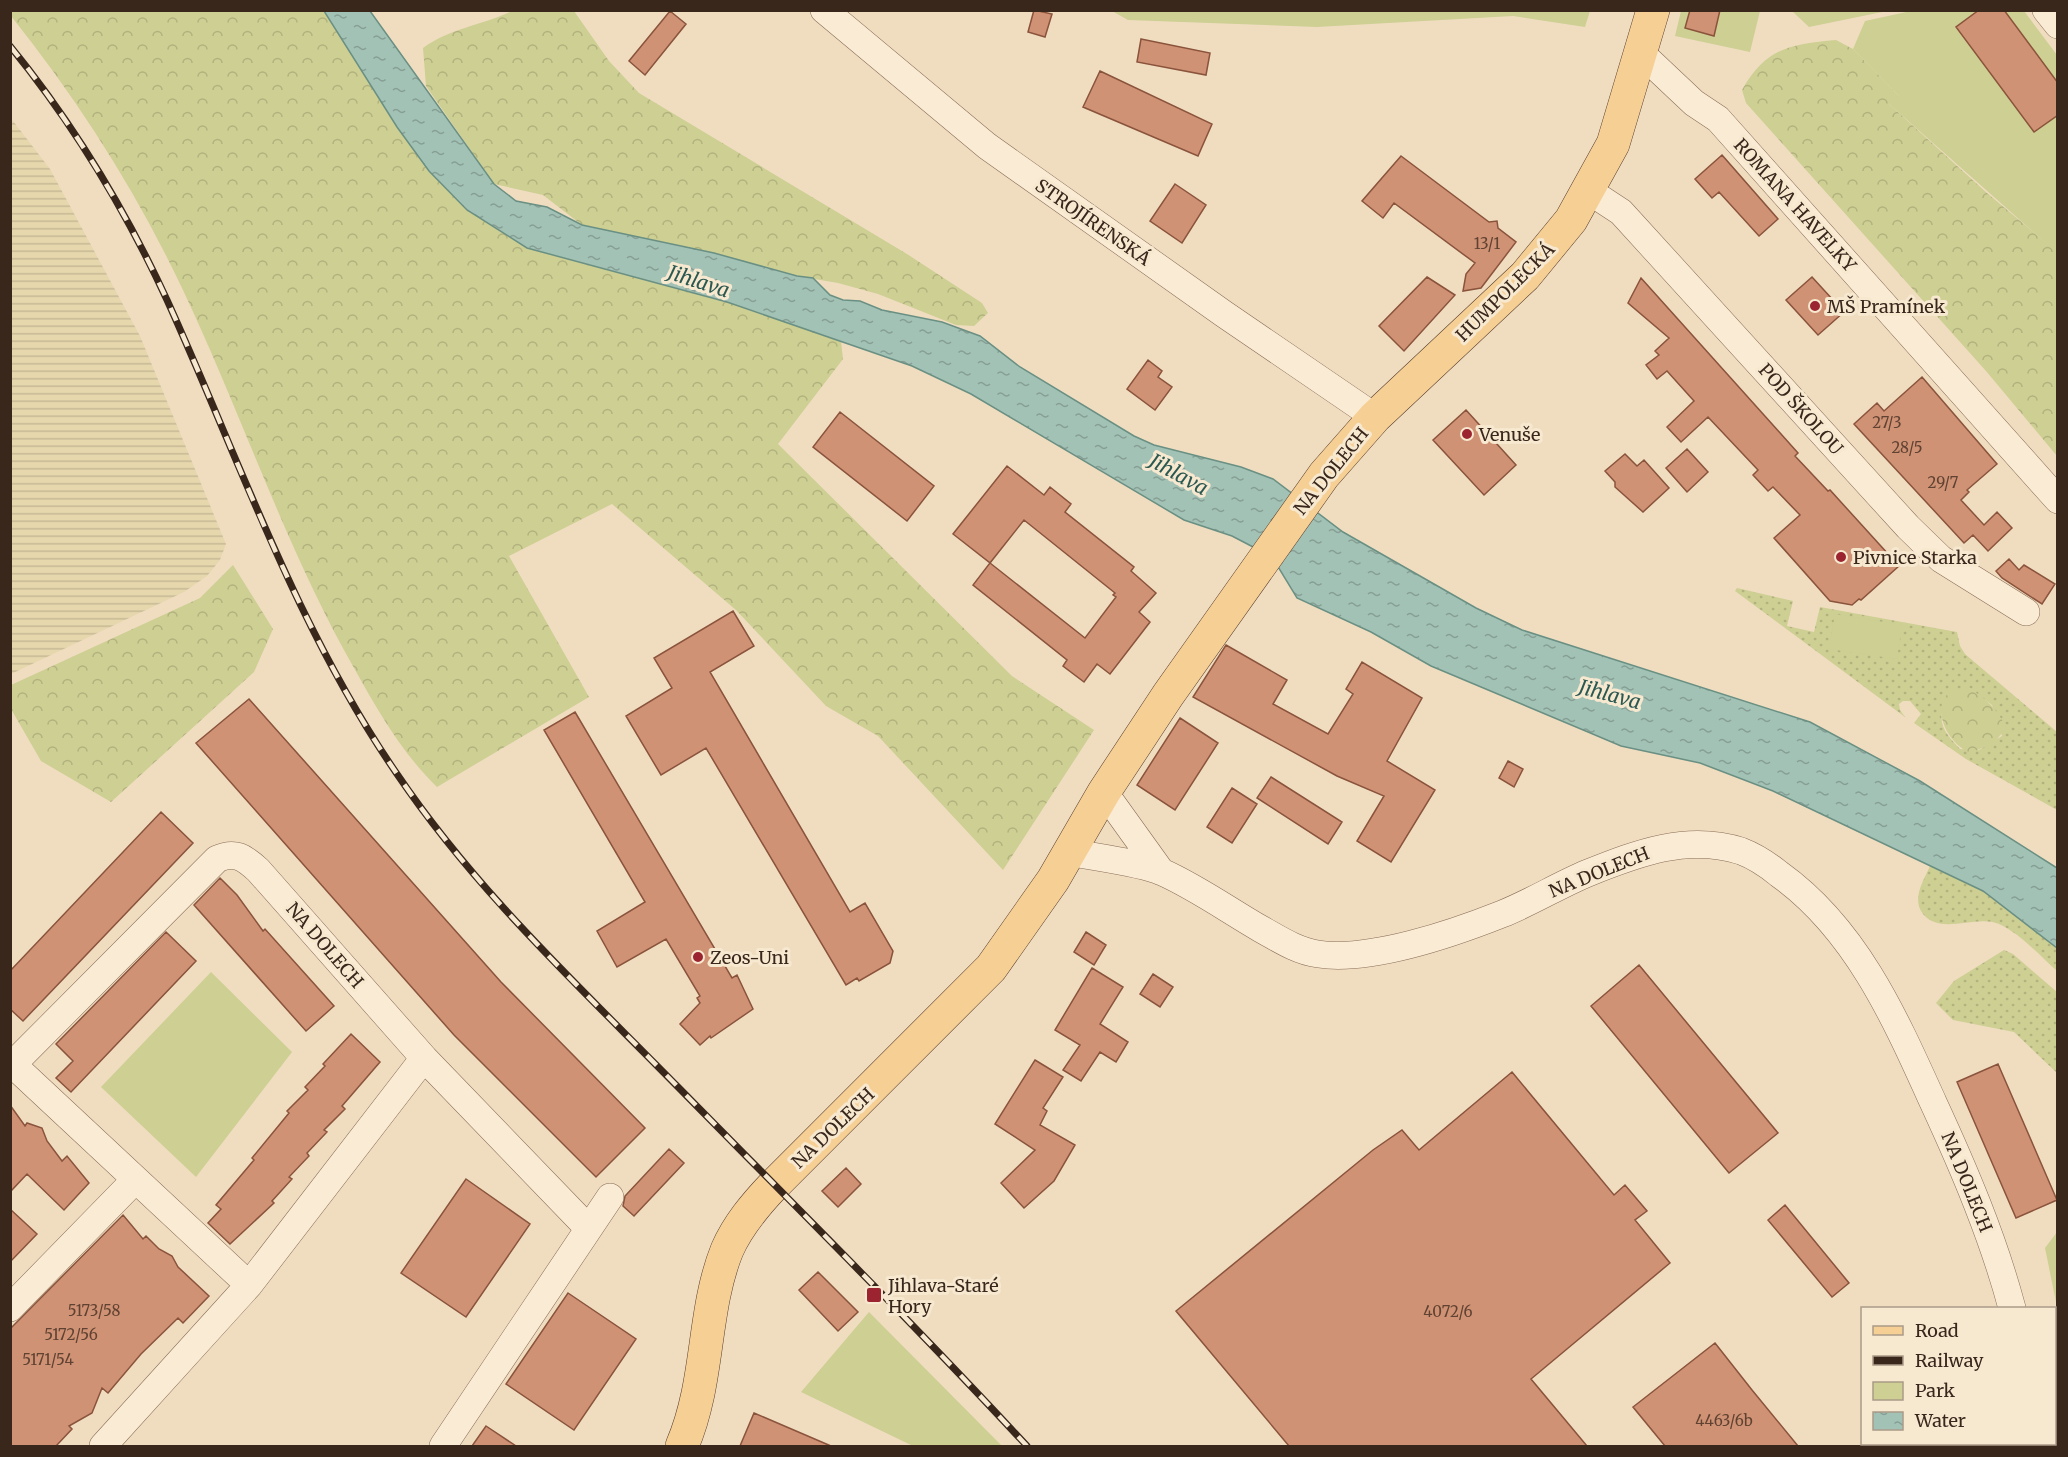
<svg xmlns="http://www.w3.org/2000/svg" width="2068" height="1457" font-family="Merriweather,serif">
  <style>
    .farmland { fill: url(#farmland-rules) }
    .grass { fill: url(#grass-dots); fill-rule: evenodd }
    .forest { fill: url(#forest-crowns) }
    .green { fill: #cdcf93 }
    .water { fill: url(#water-ripples); stroke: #6a9083; stroke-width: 1.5 }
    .building { fill: #d09274; stroke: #8a533c; stroke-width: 1.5; fill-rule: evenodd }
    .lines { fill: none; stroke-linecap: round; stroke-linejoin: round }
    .minor-casing { stroke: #8a6d57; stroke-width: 28 }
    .major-casing { stroke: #573c2c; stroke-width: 34 }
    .minor { stroke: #faebd4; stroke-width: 27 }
    .major { stroke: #f6cf95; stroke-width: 33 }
    .rail-casing { stroke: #39271c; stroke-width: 7 }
    .rail { stroke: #f7e8d0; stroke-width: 4.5; stroke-dasharray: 14; stroke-linecap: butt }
    .poi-dot { fill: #9c2430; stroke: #f7e8d0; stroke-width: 2 }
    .labels { text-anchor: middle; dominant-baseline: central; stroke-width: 6; stroke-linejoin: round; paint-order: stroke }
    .number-label { font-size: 15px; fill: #5f4232 }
    .street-label { font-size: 18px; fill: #39271c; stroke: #f7e8d0 }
    .poi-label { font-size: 18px; fill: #39271c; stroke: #f7e8d0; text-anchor: start }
    .water-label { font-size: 20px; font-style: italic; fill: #2b5952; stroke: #f7e8d0 }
  </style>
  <defs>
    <pattern id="farmland-rules" width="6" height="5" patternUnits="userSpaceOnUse" patternTransform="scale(1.5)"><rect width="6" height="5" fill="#e6d7ad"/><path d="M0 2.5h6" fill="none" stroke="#c6b994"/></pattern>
    <pattern id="grass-dots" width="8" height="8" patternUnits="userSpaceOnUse" patternTransform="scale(1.5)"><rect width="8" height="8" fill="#cdcf93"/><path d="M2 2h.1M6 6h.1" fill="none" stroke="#b1b27e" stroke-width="1.8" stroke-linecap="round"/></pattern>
    <pattern id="forest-crowns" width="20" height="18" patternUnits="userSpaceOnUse" patternTransform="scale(1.5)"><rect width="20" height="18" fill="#cdcf93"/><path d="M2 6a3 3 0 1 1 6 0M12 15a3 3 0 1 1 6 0" fill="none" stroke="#b1b27e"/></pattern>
    <pattern id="water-ripples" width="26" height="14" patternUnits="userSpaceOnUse" patternTransform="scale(1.5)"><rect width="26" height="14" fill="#a3c2b6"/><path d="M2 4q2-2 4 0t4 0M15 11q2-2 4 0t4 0" fill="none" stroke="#869e93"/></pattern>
  </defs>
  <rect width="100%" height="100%" fill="#f0ddc0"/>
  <!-- farmland -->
  <path class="farmland" d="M10,117L50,169L140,336L226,544L220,560L207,576L184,592L11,674Z"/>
  <!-- grass -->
  <path class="grass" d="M1737,588L1793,601L1787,626L1814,632L1820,607L1957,632L1960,646L1965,654L2057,732V810L1966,759L1914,723L1921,714L1910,701H1903L1899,704L1900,710L1905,717L1735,591ZM1969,688L1992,705L2002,736L1979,750L1960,749C1950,738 1939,728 1942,712Z
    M1930,866L1983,891L2057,948V971C2040,956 2021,934 1999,924C1976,914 1941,936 1923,914C1911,899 1924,880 1930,866Z
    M2004,950L2013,954L2057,992V1073L2014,1032L1953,1020L1936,1003L1954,981Z"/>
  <!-- forest -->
  <path class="forest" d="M10,11H324L397,127L429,171L467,210L527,248L727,302L841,341L843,359L778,444L1012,676L1094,730L1003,870L878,736L826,706L736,610L612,504L509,556L589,697L437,787C402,753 378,711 354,668C285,547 242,414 182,288C136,191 78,100 11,16Z
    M512,11H574L609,61L639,93L907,254L982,303L988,313L974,326L956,325L878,294L838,283L797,276L714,253L582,225L543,195L494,184L426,86L423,48C450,28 483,25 512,11Z
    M1836,40L1853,49L1900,97L1889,104L1987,193L2057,252V456L1986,371L1746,103L1742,90C1766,48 1790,44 1836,40Z
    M233,565L273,629L254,672L111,802L41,761L11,709V685L200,598Z
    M1969,688C1986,699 1998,709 2006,728L1994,743L1970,753C1936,737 1928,685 1969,688Z"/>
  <!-- green -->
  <path class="green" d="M1112,11H1590L1585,27L1513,16L1317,27L1128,20Z
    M1681,11H1760L1750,52L1675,36Z
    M1792,11H1887L1809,27Z
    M1911,11H2024L2057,55V253L1889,104L1899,96L1853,49L1865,21Z
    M1835,614L1902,625L1897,659L1829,649Z
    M211,972L292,1052L196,1177L101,1087Z
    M2057,1232V1307L2045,1248Z
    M869,1312L1002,1446H913L801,1392Z"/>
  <!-- water -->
  <path class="water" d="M324,11H370L494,184L516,201L547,207L582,225L714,253L797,276L813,278L830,295L843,300L860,301L882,310L942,322L980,336L1020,367L1134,436L1154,445L1241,467L1273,479L1343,532L1476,608L1522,630L1810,722L1920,781L2057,868V948L1983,891L1773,791L1700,763L1621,746L1588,732L1431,666L1371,632L1297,598L1277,565L1255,548L1232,536L1184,520L971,394L912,366L727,302L527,248L467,210L429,171L397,127Z"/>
  <!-- building -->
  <path class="building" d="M1034,10L1052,14L1045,37L1028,32Z
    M1690,10H1720L1714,36L1685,28Z
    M1979,10H2004L2058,83V115L2034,132L1956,27Z
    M670,11L686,24L645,75L629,61Z
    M1141,39L1210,53L1206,75L1137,62Z
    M1100,71L1212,124L1198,156L1083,107Z
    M1722,155L1778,219L1759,236L1719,192L1712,198L1695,179Z
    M1401,156L1489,222L1497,221L1498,228L1516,242L1481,288L1463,291L1466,274L1475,263L1394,203L1383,218L1362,201Z
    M1175,184L1206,205L1182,243L1150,221Z
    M1427,277L1455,295L1404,351L1379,326Z
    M1812,277L1844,312L1818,335L1786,300Z
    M1641,278L1798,453L1795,456L1828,491L1830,490L1899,566L1861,600L1859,599L1852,605L1830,601L1774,538L1800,515L1773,487L1768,491L1753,475L1758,470L1708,417L1681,442L1667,427L1694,401L1667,371L1657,379L1646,365L1659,355L1655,351L1669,338L1628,303Z
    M1148,360L1162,371L1158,377L1172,387L1155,410L1127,389Z
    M1922,377L1997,464L1967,490L1969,492L1961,500L1984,525L1997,512L2012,528L1988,551L1973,535L1964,543L1854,424L1877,403L1884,411Z
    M1466,410L1516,465L1484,495L1433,440Z
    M840,412L934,486L907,521L813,447Z
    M1687,449L1708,472L1687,492L1666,468Z
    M1625,454L1637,466L1644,460L1669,488L1643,512L1615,487V482L1605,471Z
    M1007,466L1044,495L1050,487L1071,504L1065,512L1134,567L1131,571L1156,593L1139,612L1150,622L1110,674L1097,664L1084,682L1063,666L1067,660L973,585L990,563L953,534ZM1024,520L1115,593L1113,595L1116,597L1085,638L990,563Z
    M2009,559L2019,570L2024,565L2055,584L2042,604L2002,578L1996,571Z
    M733,611L754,646L710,672L850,912L865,903L893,951L890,963L859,981L857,978L846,985L706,748L661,775L626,716L672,688L654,658Z
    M1226,645L1287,680L1273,704L1328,734L1353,694L1346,689L1362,662L1422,698L1387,761L1435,790L1391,862L1357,841L1384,796L1337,776L1193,697Z
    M249,699L501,982L645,1128L596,1177L454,1035L196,743Z
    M575,712L732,978L737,975L753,1009L711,1038L710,1036L700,1045L680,1024L700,1003L697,998L700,996L666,939L617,967L597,931L645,902L544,730Z
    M1180,718L1218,743L1175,810L1137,785Z
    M1508,761L1523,769L1514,787L1499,778Z
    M1271,777L1342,822L1328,844L1257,798Z
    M1232,788L1257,804L1232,843L1207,827Z
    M161,812L193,843L23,1021L10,1009V971Z
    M220,878L237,895L263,931L265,929L334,1006L306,1031L194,905Z
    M166,932L196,961L71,1092L56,1078L73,1061L56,1044Z
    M1086,932L1106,945L1094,965L1074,952Z
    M1639,965L1778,1133L1729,1173L1591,1006Z
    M1092,968L1123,987L1100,1024L1128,1042L1116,1062L1100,1052L1081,1081L1063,1070L1080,1045L1055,1030Z
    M1153,974L1173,987L1160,1007L1140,994Z
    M351,1034L380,1062L342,1106L345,1109L324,1130L327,1132L307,1153L309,1156L289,1177L292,1179L272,1201L274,1203L230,1244L208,1223L221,1209L216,1205L254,1160L252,1158L289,1113L287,1111L308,1090L305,1087L325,1066L323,1064Z
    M1035,1060L1063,1077L1043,1108L1047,1111L1040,1125L1075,1145L1054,1181L1024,1208L1001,1183L1035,1150L995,1124Z
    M1998,1064L2057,1200L2016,1218L1957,1082Z
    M1512,1072L1614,1195L1625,1185L1647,1211L1635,1220L1670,1263L1531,1379L1587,1446H1289L1176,1311L1373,1150L1402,1130L1419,1150Z
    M10,1105L25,1126L27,1123L42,1128L47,1141L62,1161L67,1156L89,1183L64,1210L27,1174L10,1192Z
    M669,1149L684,1163L634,1216L623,1206L625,1196Z
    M846,1168L861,1184L838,1207L822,1191Z
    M466,1179L530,1224L466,1317L401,1273Z
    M1785,1205L1849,1283L1832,1297L1768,1220Z
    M10,1209L37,1234L10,1262Z
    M123,1215L143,1239L146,1236L159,1249L172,1256L178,1267L209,1296L183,1323L178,1318L141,1354L108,1393L102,1388L92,1413L69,1426L72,1429L56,1446H10V1329Z
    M818,1272L858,1312L838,1331L799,1290Z
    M568,1293L636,1339L574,1430L506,1384Z
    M1715,1343L1752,1390L1798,1446H1665L1633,1407Z
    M754,1413L831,1446H740Z
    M486,1426L516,1446H472Z"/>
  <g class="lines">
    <defs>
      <path id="minor" d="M824,10L987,146L1224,314L1375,417
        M2046,10L2058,25
        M1642,54L1694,103L1718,119L2058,500
        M1589,191L1621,212L1908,527L1941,559L2026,612
        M1104,792L1160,870
        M1069,852C1093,857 1143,863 1162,872C1196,887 1228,910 1261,929C1279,939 1297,951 1318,954C1370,962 1454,933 1502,914C1532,902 1559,885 1588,873C1638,853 1687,834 1741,851C1754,856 1768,865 1779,874C1856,929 1895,1018 1933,1102C1964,1169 1993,1237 2012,1308
        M424,1058L588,1228
        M10,1062L249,1285
        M10,1067L217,859C235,851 244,857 258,870L424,1058L249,1285L103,1446
        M10,1308L135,1180
        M2045,1444L2046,1446
        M443,1446L610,1197"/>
      <path id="major" d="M682,1446C710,1381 702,1312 727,1250C738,1225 755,1205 773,1186L991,968L1053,880L1104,792L1168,695L1324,475L1375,417L1525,276L1571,220L1613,144L1653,10"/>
    </defs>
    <!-- minor casing -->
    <use href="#minor" class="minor-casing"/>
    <!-- major casing -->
    <use href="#major" class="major-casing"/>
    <!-- minor -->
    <use href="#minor" class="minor"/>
    <!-- major -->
    <use href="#major" class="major"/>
    <defs>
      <path id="rail" d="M10,46C72,122 126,211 167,300C240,461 296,627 397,774C477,892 579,986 678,1087C795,1206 914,1324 1027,1446"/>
    </defs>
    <!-- rail casing -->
    <use href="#rail" class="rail-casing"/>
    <!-- rail -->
    <use href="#rail" class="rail"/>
  </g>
  <!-- markers -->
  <g class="poi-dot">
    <circle cx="1815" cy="306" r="6"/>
    <circle cx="1467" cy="434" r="6"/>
    <circle cx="1841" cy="557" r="6"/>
    <circle cx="698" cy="957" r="6"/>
    <rect x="866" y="1287" width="16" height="16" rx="3"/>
  </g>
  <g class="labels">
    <!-- number labels -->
    <g class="number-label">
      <text x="1487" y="243">13/1</text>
      <text x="1887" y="422">27/3</text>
      <text x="1907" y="447">28/5</text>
      <text x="1943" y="482">29/7</text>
      <text x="94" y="1310">5173/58</text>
      <text x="1448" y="1311">4072/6</text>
      <text x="71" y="1334">5172/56</text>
      <text x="48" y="1359">5171/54</text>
      <text x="1724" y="1420">4463/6b</text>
    </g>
    <!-- street labels -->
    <g class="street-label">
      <text transform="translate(1795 205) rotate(48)">ROMANA HAVELKY</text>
      <text transform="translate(1093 222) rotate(35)">STROJÍRENSKÁ</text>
      <text transform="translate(1505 292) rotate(-45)">HUMPOLECKÁ</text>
      <text transform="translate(1801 409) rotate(48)">POD ŠKOLOU</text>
      <text transform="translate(1331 471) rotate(-51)">NA DOLECH</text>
      <text transform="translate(1599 872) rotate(-22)">NA DOLECH</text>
      <text transform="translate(325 945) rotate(49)">NA DOLECH</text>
      <text transform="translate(833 1128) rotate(-44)">NA DOLECH</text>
      <text transform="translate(1967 1182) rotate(68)">NA DOLECH</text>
    </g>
    <!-- poi labels -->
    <g class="poi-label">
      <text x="1827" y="306">MŠ Pramínek</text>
      <text x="1479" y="434">Venuše</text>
      <text x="1853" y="557">Pivnice Starka</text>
      <text x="710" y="957">Zeos-Uni</text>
      <text x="888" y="1285">Jihlava-Staré<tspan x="888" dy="21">Hory</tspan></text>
    </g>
    <!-- water labels -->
    <g class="water-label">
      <text transform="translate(699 281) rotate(18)">Jihlava</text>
      <text transform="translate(1179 474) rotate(29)">Jihlava</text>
      <text transform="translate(1610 694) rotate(15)">Jihlava</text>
    </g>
  </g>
  <!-- border -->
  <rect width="2068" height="1457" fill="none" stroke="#39271c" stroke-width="24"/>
  <!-- legend -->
  <rect x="1861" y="1307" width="195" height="138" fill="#f7e8d0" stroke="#ab9b88" stroke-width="1.5"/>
  <rect x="1873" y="1326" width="30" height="9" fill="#f6cf95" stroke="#ab9b88" stroke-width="1.5"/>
  <text x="1915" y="1337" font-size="18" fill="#39271c">Road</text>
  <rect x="1873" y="1356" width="30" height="9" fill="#39271c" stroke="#ab9b88" stroke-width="1.5"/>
  <text x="1915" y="1367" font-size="18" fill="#39271c">Railway</text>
  <rect x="1873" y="1382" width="30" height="18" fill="#cdcf93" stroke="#ab9b88" stroke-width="1.5"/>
  <text x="1915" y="1397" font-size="18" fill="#39271c">Park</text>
  <rect x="1873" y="1412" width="30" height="18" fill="url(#water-ripples)" stroke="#ab9b88" stroke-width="1.5"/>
  <text x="1915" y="1427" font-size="18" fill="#39271c">Water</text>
</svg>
